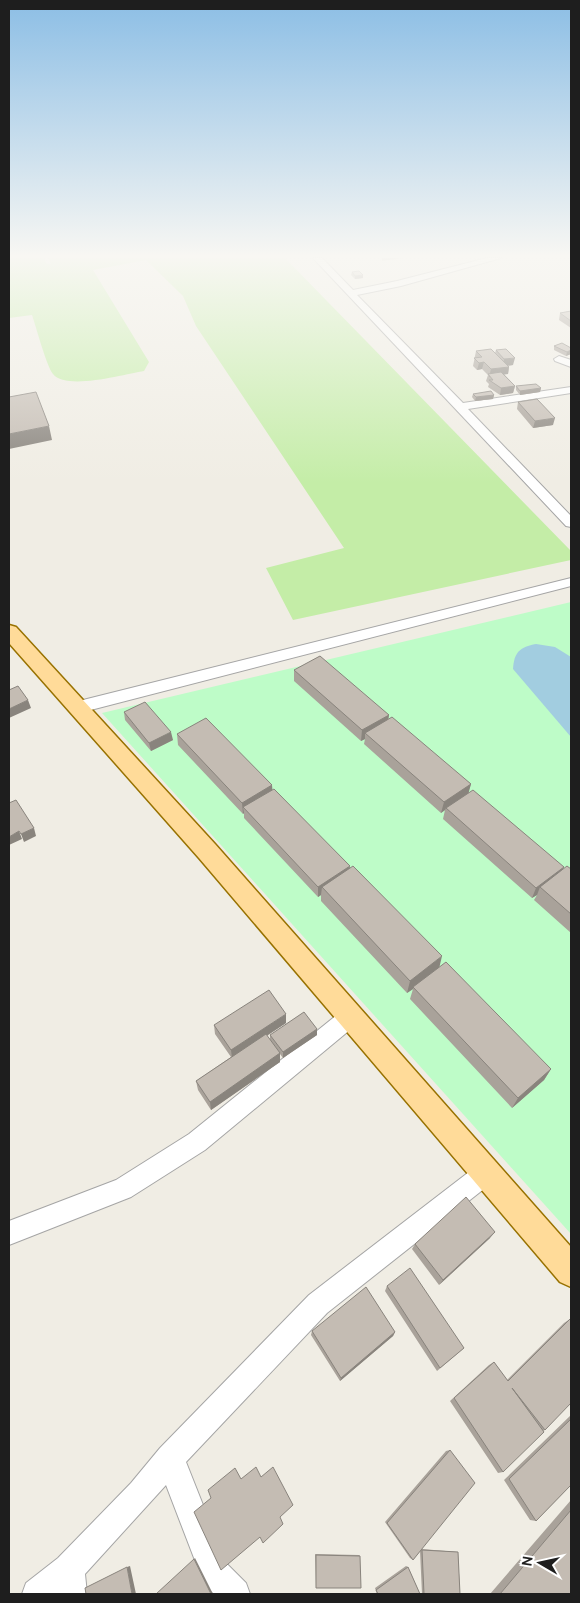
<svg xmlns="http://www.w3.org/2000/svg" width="580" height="1603" font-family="Cabin,sans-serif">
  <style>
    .grass { fill: #c4eda7 }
    .park { fill: #befcc8 }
    .water { fill: #a2cde0 }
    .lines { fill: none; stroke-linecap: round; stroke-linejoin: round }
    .minor-casing { stroke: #a5a5a5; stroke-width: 2 }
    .major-casing { stroke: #987200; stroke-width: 3 }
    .minor { fill: #fff; fill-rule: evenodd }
    .major { fill: #ffdb99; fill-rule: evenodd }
    .wall { fill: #a9a29a }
    .shaded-wall { fill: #89847d }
    .building { fill: #c4bcb3; stroke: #89847d }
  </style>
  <rect width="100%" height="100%" fill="#f0ede4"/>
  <!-- grass -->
  <path class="grass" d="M9,258H44L46,263L51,264L48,258H285L571,551V560L293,620L266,568L344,548L196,326L183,296L146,260L93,270L149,362L144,371C125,374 66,391 53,374C47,367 36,327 32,315L9,318Z"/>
  <!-- park -->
  <path class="park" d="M571,602V1234L102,713Z"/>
  <!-- water -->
  <path class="water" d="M536,644L555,647L571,657V737L513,669C514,652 520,647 536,644Z"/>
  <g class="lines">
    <defs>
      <path id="minor" d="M313,258H322L353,290L397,281L487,258H501L401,286L357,295L463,403L571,387V393L468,409L571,516V527L566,526Z
        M559,356L571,360V367L555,361L554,359Z
        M571,578V586L79,713L73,711L71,707L73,703L79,701Z
        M350,1007L357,1010L361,1017L357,1024L205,1150L131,1197L9,1245V1221L116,1180L189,1134L343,1010Z
        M486,1161L494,1165L498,1173L494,1181L327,1313L186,1462L226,1563L246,1583L250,1594H214L204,1584L166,1485L85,1574L87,1594H22L26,1583L58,1558L131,1483L160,1448L309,1295L478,1165Z"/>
      <path id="major" d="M9,625L16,627L215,844L571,1247V1287L560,1282L199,858L9,643Z"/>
    </defs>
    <!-- minor casing -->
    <use href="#minor" class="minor-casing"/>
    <!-- major casing -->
    <use href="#major" class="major-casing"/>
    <!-- minor -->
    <use href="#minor" class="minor"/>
    <!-- major -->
    <use href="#major" class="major"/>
  </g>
  <!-- wall -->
  <path class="wall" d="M352,272L363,278L355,279L351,275Z
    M571,311V328L559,320L560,313Z
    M554,346L571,348V354L566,356L554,350Z
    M496,350L513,365L508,366L509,367L508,374H504L515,386L513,393L500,395L488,387L489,384L486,381L488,375L482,369L477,370L473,366L476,351L495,353Z
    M516,386L541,388L540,392L520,395L516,390Z
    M473,394L494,395L493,399L475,401L472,397Z
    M518,402L553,425L533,428L517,409Z
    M294,670L389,715L388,720L471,784L468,792L563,869H571V933L534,900L537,895L532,898L443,819L445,810L441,813L364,744L365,739L361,741L294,681Z
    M124,712L173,740L151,751L125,720Z
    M177,734L272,785V790L350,869L439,967L551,1069L544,1080L512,1108L410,999L413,989L407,993L321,901V895L318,897L244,818V813L243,814L178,745Z
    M286,1023L267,1036L270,1040V1035L317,1029V1035L283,1058L280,1054V1062L211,1110L198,1090L196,1081L231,1057L215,1034L214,1025Z
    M490,1238L439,1285L412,1249L415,1244Z
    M387,1286L464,1348L437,1371L385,1291Z
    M570,1319L545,1430L543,1431L503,1472L498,1473L450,1401L489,1365L494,1362L507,1380L564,1323Z
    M312,1331L395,1332L393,1336L340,1381L311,1335Z
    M571,1415V1485L536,1521L530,1520L504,1480Z
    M450,1450L422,1549L458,1552L460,1594H422L420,1551L413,1560L410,1558L385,1522L446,1451Z
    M571,1500V1594H490Z
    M315,1554L359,1555L360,1556L316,1588Z
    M406,1566L408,1567L420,1594H377L375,1588Z"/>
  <!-- shaded-wall -->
  <path class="shaded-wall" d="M382,258H403L382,261Z
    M363,275V278L355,279V276Z
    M571,350V354L566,356L567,352Z
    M515,358L513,365L503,366L504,359Z
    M484,362L482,369L477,370L479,363Z
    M509,367L508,374L489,377L491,369Z
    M515,386L513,393L500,395L501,388Z
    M541,388L540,392L520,395V391Z
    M494,395L493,399L475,401L476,397Z
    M555,418L553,425L533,428L535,421Z
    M49,426L52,440L9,449V434Z
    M28,700L31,708L9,718V709Z
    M389,715L387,726L365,733V739L361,741L362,730Z
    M171,732L173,740L151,751L149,743Z
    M471,784L468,795L446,808L445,810L441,813L444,802Z
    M272,785L273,796L243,807L244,813L243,814L242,803Z
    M34,828L36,836L24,842L21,834Z
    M19,831L22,839L9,845V837Z
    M350,866L349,877L322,887L321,895L318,897V887Z
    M564,867L559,878L540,887L537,895L532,898L536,888Z
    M442,956L439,969L413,987V989L407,993L410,981Z
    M286,1014V1023L232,1058L231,1050Z
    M317,1029V1035L283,1058V1052Z
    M280,1053V1062L211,1110L210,1102Z
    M551,1069L544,1080L512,1108L518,1098Z
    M495,1232L490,1238L439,1285L443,1280Z
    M395,1332L393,1336L340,1381L341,1378Z
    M195,1558L213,1594H211L194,1559Z
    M130,1566L136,1594H132L127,1567Z"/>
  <!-- building -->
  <path class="building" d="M359,271L363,275L355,276L352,272Z
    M571,311V321L560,313Z
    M562,343L571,348V350L567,352L554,346Z
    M491,349L509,367L491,369L484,362L479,363L474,358L482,357L476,351Z
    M506,349L515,358L504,359L496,350Z
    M501,372L515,386L501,388L489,380H493L488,374Z
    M536,384L541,388L520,391L516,386Z
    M491,391L494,395L476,397L473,394Z
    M36,392L49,426L9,434V397Z
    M537,399L555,418L535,421L518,402Z
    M320,656L389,715L362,730L294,670Z
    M18,686L28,700L9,709V690Z
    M145,702L171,732L149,743L124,712Z
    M392,717L471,784L444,802L365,733Z
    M206,718L272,785L242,803L177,734Z
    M274,789L350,866L318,887L243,807Z
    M473,790L564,867L536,888L446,808Z
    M16,800L34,828L21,834L19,831L9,837V803Z
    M353,866L442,956L410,981L322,887Z
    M567,866L571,869V914L540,887Z
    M446,962L551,1069L518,1098L413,987Z
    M269,990L286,1014L231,1050L214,1025Z
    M304,1012L317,1029L283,1052L270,1035Z
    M266,1034L280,1053L210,1102L196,1081Z
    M466,1197L495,1232L443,1280L415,1244Z
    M410,1268L464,1348L440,1368L387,1286Z
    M366,1287L395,1332L341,1378L312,1331Z
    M570,1319L571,1320V1403L545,1430L512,1388L544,1432L503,1472L454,1398L494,1362L508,1381Z
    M571,1419V1485L536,1521L509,1479Z
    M450,1450L475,1483L413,1560L387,1523Z
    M256,1467L261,1477L273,1467L293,1505L280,1517L283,1524L263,1543L260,1537L221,1570L194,1512L211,1498L208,1490L235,1468L241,1479Z
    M571,1510V1594H500Z
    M422,1550L458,1552L460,1594H424Z
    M316,1555L360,1556L361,1588H316Z
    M194,1559L211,1594H156Z
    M127,1567L132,1594H86L85,1588Z
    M408,1567L420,1594H378L376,1590Z"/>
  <!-- sky -->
  <linearGradient id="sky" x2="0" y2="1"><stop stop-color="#8cbee5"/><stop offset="0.53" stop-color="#f8f7f3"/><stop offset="1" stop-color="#f8f7f3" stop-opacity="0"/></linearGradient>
  <rect width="580" height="483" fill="url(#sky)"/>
  <!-- border -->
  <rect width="580" height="1603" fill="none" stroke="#1e1e1e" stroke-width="20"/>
  <!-- north arrow -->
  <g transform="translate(540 1563) rotate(279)" stroke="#ffffff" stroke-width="4" paint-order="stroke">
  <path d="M0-4L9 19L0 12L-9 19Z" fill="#1e1e1e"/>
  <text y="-8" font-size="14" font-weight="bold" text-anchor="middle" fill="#1e1e1e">N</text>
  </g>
</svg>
